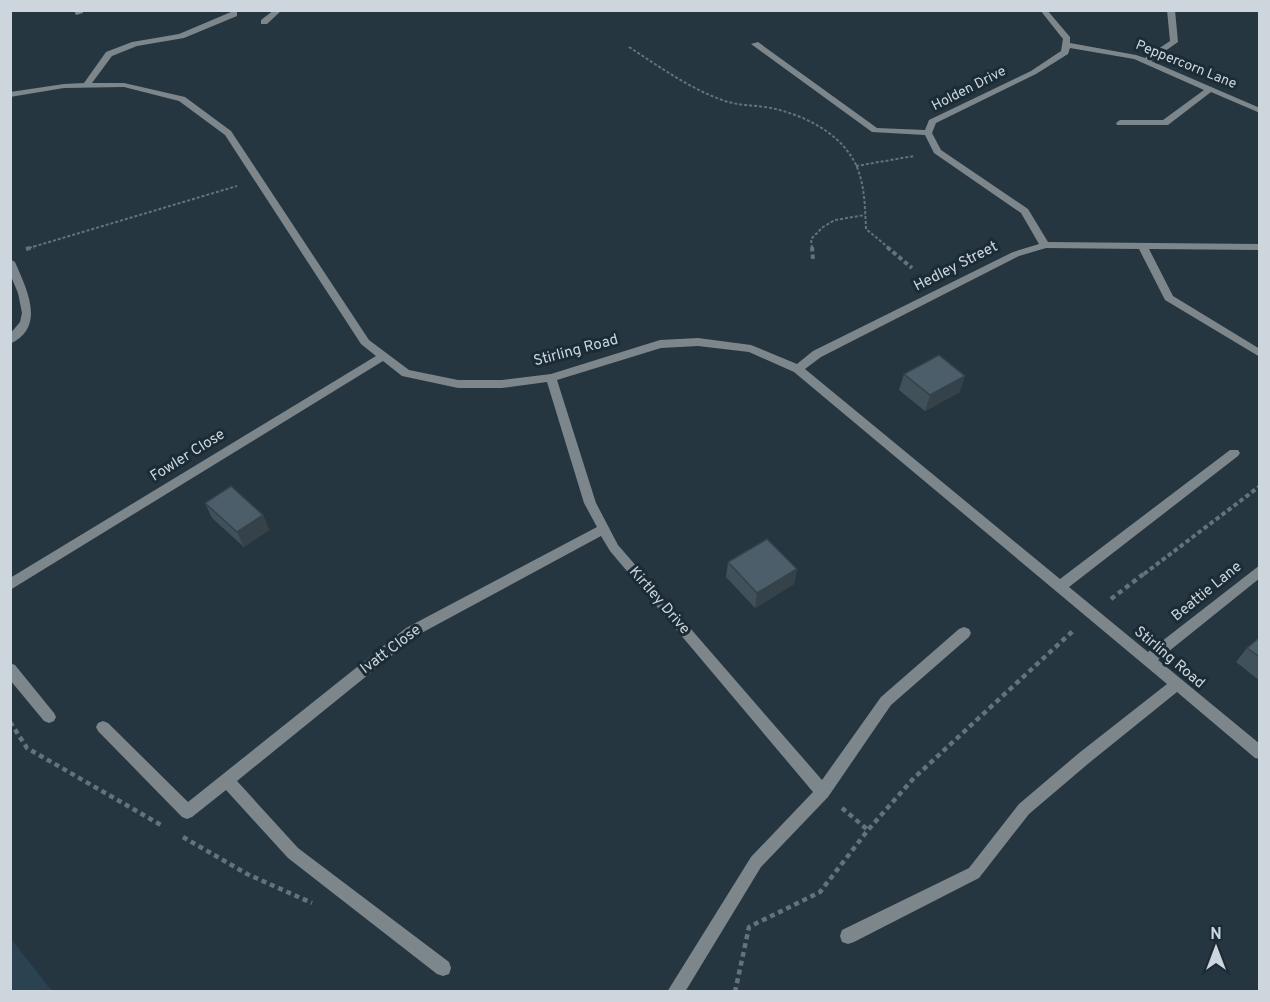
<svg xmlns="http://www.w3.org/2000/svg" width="1270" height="1002" font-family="Overpass,sans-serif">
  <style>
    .built { fill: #2b4250 }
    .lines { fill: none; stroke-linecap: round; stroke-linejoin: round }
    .path-far2 { stroke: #64737b; stroke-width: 2; stroke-dasharray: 3 2; stroke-linecap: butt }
    .path-far1 { stroke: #64737b; stroke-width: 4; stroke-dasharray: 4.5 3; stroke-linecap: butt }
    .path { stroke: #64737b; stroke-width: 4.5; stroke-dasharray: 5 4; stroke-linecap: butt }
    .street { fill: #7d868b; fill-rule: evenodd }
    .wall { fill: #41515a }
    .shaded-wall { fill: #35424a }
    .building { fill: #4c5e69; stroke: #35424a; stroke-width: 1.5 }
    .labels { text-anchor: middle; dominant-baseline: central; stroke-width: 6; stroke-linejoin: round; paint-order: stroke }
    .far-street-label { font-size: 14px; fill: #ccd6dc; stroke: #1b2c36 }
    .street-label { font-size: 15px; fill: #ccd6dc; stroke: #1b2c36 }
  </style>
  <rect width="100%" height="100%" fill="#253640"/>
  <!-- built -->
  <path class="built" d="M10,939H11L52,991H11Z"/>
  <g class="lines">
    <!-- path-far2 -->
    <path class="path-far2" d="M629,47C660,67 690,89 725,101C740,106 756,105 771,108C804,115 841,133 856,165C865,185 865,208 866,229L889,248
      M856,166L914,156
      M29,248L237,186
      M812,248L811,239L823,227L835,220L865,215"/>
    <!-- path-far1 -->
    <path class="path-far1" d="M812,247L813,260
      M887,247L912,268
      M26,249L34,247
      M1144,574L1260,486"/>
    <!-- path -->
    <path class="path" d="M1111,599L1146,572
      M10,722L27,748L161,825
      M842,808L868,830
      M183,837L247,874L312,903
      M735,992L749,927L820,892L868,830L914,778L1075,629"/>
    <!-- street -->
    <path class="street" d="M74,10H82L83,13L76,15Z
      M274,10H282L267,24H261V20Z
      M1040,10H1047L1070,37V43L1136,55L1145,58L1170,41L1167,10H1175L1178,42L1151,61L1260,108V113L1211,92L1168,125H1117L1116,123L1120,120H1163L1204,90L1134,59L1070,48L1068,54L1036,74L936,123L932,133L941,150L1028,209L1048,242L1260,244V250L1149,249L1173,296L1260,349V357L1165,300L1139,249L1046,248L1019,256L821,357L805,369L1060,579L1230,450H1238L1240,453L1238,456L1069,587L1148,652L1260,565V578L1158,660L1260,744V759L1255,758L1177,692L1089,763L1029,814L979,878L854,942L848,944L842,942L840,936L842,930L969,868L1019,804L1079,753L1167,684L794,372L749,352L698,346L661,348L557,380L596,503L618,545L822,780L881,697L959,629L964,627L969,629L971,633L969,637L891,705L828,797L761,867L685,992H667L751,857L813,792L610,551L601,536L416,636L237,781L298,848L449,962L451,968L449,974L443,976L437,974L288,858L226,790L192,817L187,819L182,817L98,731L96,727L98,723L103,721L108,723L188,802L406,628L597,527L584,503L547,382L502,388H458L402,376L383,361L10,590V578L376,356L361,344L225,135L179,101L124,87L64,88L10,97V92L64,84L84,83L106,52L132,42L179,34L231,12H237V16L184,38L137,46L112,56L92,83H124L185,97L231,131L369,340L409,370L458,380H502L551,374L660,340L698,338L751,345L797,364L813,351L1013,252L1039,244L1021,213L934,153L925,135L872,132L751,44L758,42L877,128L925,130L929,120L1031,71L1061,51L1063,39Z
      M10,259L15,262C26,288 47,327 10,344V334L20,322L22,313L18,293L10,274Z
      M10,663L15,665L54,713L56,717L54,721L49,723L44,721L10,680Z"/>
  </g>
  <!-- wall -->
  <path class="wall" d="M904,374L960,392L925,411L899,390Z
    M205,503L263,515L269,530L244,547L212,518Z
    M728,562L797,569L794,584L755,608L726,577Z
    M1260,637V681L1236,662L1247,648Z"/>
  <!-- shaded-wall -->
  <path class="shaded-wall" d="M965,376L960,392L925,411L930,395Z
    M263,515L269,530L244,547L237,532Z
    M797,569L794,584L755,608L757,593Z"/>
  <!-- building -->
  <path class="building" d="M939,355L965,376L930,395L904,374Z
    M231,486L263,515L237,532L205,503Z
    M767,539L797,569L757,593L728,562Z
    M1260,637V657L1247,648Z"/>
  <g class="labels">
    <!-- far-street labels -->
    <g class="far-street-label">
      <text transform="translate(1186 65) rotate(22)">Peppercorn Lane</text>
      <text transform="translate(969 89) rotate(-27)">Holden Drive</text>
    </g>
    <!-- street labels -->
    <g class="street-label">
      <text transform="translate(956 267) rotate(-27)">Hedley Street</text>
      <text transform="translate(576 351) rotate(-15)">Stirling Road</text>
      <text transform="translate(188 456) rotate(-32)">Fowler Close</text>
      <text transform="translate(1207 592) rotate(-39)">Beattie Lane</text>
      <text transform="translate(659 601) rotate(49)">Kirtley Drive</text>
      <text transform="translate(391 650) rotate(-37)">Ivatt Close</text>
      <text transform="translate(1169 658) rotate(40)">Stirling Road</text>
    </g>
  </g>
  <!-- border -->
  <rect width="1270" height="1002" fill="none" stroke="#ccd6dc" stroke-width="24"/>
  <!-- north arrow -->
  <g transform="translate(1216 948)" stroke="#1b2c36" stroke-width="4.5" paint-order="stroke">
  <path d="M0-4.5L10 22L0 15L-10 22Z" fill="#ccd6dc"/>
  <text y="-9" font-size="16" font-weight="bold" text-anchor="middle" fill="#ccd6dc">N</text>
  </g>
</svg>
